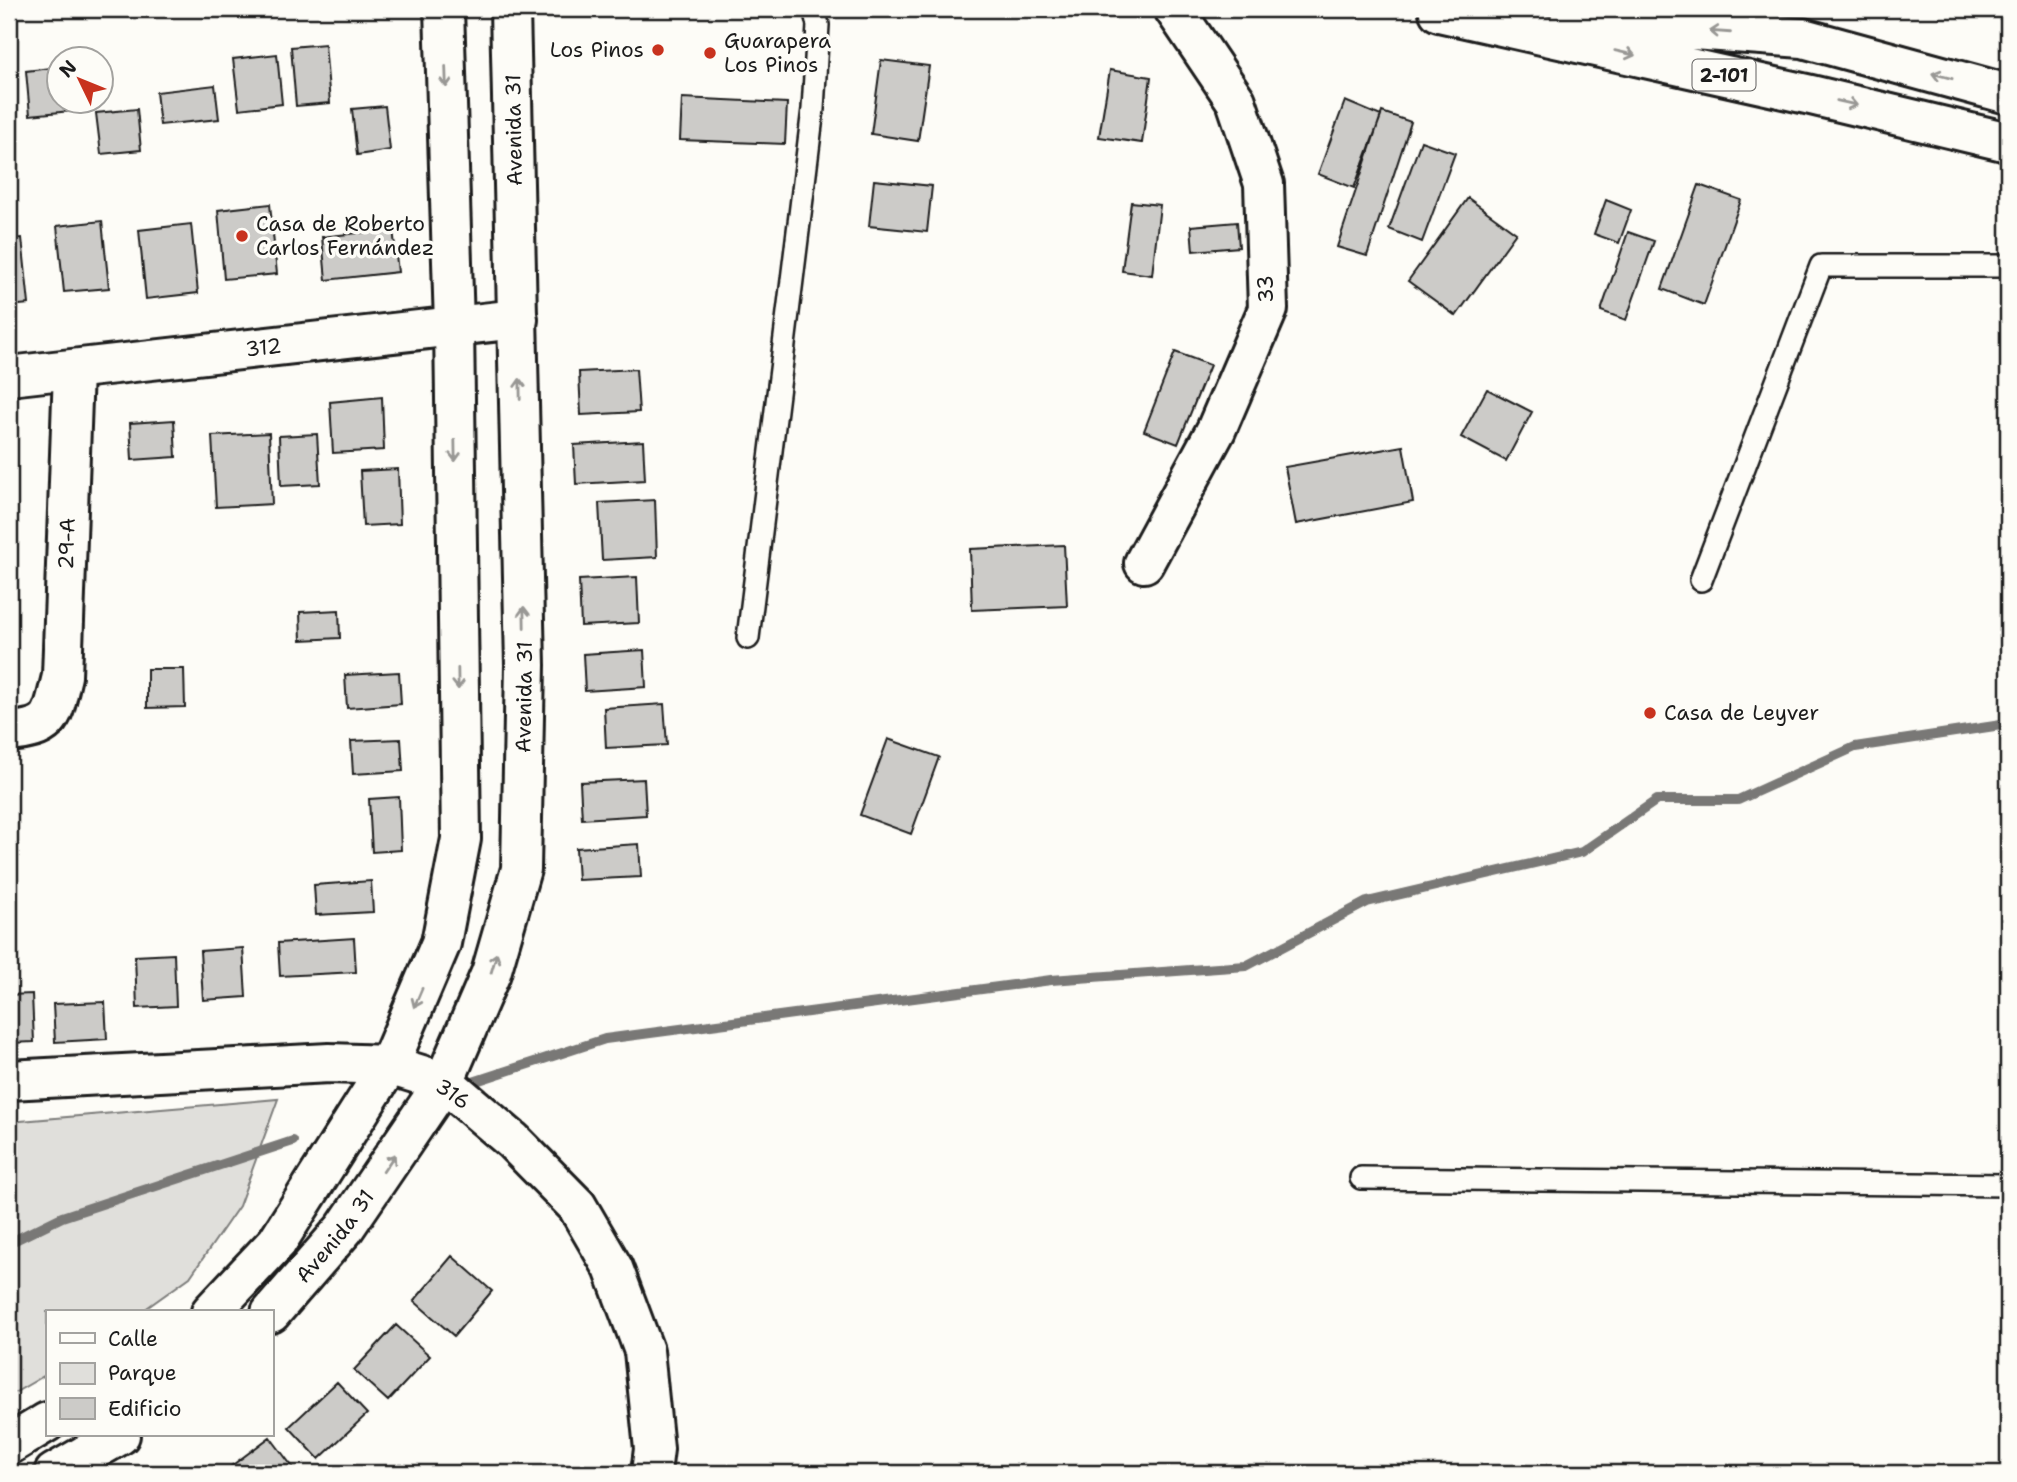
<svg xmlns="http://www.w3.org/2000/svg" width="2017" height="1482" font-family="'Shantell Sans',sans-serif">
  <style>
    .green { fill: #e0dfdb; stroke: #7e7e7c; stroke-width: 2 }
    .lines { fill: none; stroke-linecap: round; stroke-linejoin: round }
    .stream { stroke: #797876; stroke-width: 10 }
    .building { fill: #cccbc8; stroke: #1c1c1c; stroke-width: 2 }
    .service-casing { stroke: #1c1c1c; stroke-width: 26 }
    .minor-casing { stroke: #1c1c1c; stroke-width: 44 }
    .trunk-casing { stroke: #1c1c1c; stroke-width: 44 }
    .motorway-casing { stroke: #1c1c1c; stroke-width: 44 }
    .service { stroke: #fdfcf7; stroke-width: 21 }
    .minor { stroke: #fdfcf7; stroke-width: 38 }
    .trunk { stroke: #fdfcf7; stroke-width: 38 }
    .motorway { stroke: #fdfcf7; stroke-width: 38 }
    .oneway { stroke: #989794 }
    .poi-dot { fill: #c8321e; stroke: #fdfcf7; stroke-width: 2.5 }
    .labels { text-anchor: middle; dominant-baseline: central; stroke-width: 7; stroke-linejoin: round; paint-order: stroke }
    .shield { fill: #fdfcf7; stroke: #605f5e; stroke-width: 2 }
    .shield-label { font-size: 19px; font-weight: bold; fill: #1c1c1c }
    .poi-label { font-size: 21px; fill: #1c1c1c; stroke: #fdfcf7; text-anchor: start }
    .street-label { font-size: 21px; fill: #1c1c1c; stroke: #fdfcf7 }
  </style>
  <rect width="100%" height="100%" fill="#fdfcf7"/>
  <filter id="ink" filterUnits="userSpaceOnUse"><feTurbulence type="fractalNoise" baseFrequency=".0143" numOctaves="2"/><feDisplacementMap in="SourceGraphic" scale="14" xChannelSelector="R" yChannelSelector="G"/><feConvolveMatrix kernelMatrix="1 2 1 2 8 2 1 2 1" color-interpolation-filters="sRGB"/></filter>
  <g filter="url(#ink)">
    <!-- green -->
    <path class="green" d="M278,1099L239,1206L190,1277L141,1312H47V1374L9,1396V1122Z"/>
    <g class="lines">
      <!-- stream -->
      <path class="stream" d="M473,1082L605,1039L1051,980L1246,966L1367,902L1582,852L1657,800H1738L1855,747L2008,724
        M9,1243L62,1217L293,1141"/>
    </g>
    <!-- building -->
    <path class="building" d="M325,44L330,103L296,106L291,47Z
      M277,54L282,104L239,109L233,59Z
      M881,60L929,66L918,141L871,134Z
      M60,67V102H70L71,111L30,115L26,71Z
      M1110,70L1151,77L1142,143L1099,137Z
      M215,85L219,119L160,125L156,92Z
      M682,98L787,103L785,144L680,140Z
      M1345,101L1381,116L1354,188L1318,174Z
      M385,106L390,150L357,155L352,109Z
      M137,109L141,150L101,154L96,113Z
      M1382,112L1411,122L1367,256L1337,247Z
      M1421,141L1455,153L1422,242L1389,229Z
      M874,180L932,186L927,232L869,226Z
      M1699,185L1741,200L1704,305L1662,289Z
      M1468,198L1516,233L1456,316L1408,281Z
      M1606,200L1631,210L1619,243L1594,234Z
      M1131,202L1160,205L1152,275L1122,271Z
      M270,204L277,274L224,279L218,210Z
      M102,221L109,288L64,292L57,226Z
      M1237,222L1239,247L1193,251L1191,226Z
      M191,224L198,293L146,299L139,230Z
      M393,229L398,272L326,280L322,237Z
      M1628,232L1654,241L1626,320L1601,311Z
      M22,238L29,304L9,306V239Z
      M1175,352L1210,365L1178,444L1144,431Z
      M636,369L639,412L581,415L579,372Z
      M1487,389L1532,412L1506,461L1461,437Z
      M382,397L384,450L333,453L330,402Z
      M174,420L176,457L132,460L130,423Z
      M269,433L272,504L216,507L212,436Z
      M317,434L320,484L281,486L279,436Z
      M643,441L645,480L576,484L574,445Z
      M1403,446L1413,502L1296,524L1285,467Z
      M398,469L400,524L363,526L360,471Z
      M655,500L657,557L602,560L599,503Z
      M1064,545L1067,606L972,610L970,549Z
      M637,577L639,623L581,626L579,580Z
      M339,610L340,638L301,640L300,612Z
      M644,650L646,687L585,691L583,654Z
      M147,669H184L185,707L147,708Z
      M399,672L401,704L347,708L345,675Z
      M664,704L667,745L606,748L604,708Z
      M401,739L403,771L353,774L351,741Z
      M888,739L939,757L911,834L860,815Z
      M644,779L646,815L582,819L580,782Z
      M399,797L401,850L372,852L369,799Z
      M639,844L641,877L578,880L576,848Z
      M371,881L373,912L316,915L314,885Z
      M354,938L356,972L280,976L278,943Z
      M243,948L246,997L203,1000L200,951Z
      M174,954L176,1006L137,1008L135,956Z
      M32,994L34,1042L9,1043V995Z
      M105,1002L107,1039L55,1042L53,1004Z
      M452,1256L492,1291L454,1336L414,1301Z
      M396,1325L430,1356L388,1401L354,1370Z
      M337,1382L367,1414L319,1459L289,1427Z
      M270,1437L297,1473H222Z"/>
    <g class="lines">
      <defs>
        <path id="service" d="M1701,580L1821,266H2008
          M748,638L813,109L818,25L814,9
          M1361,1178L2008,1185"/>
        <g id="minor">
          <path id="s1" d="M9,376L518,319"/>
          <path d="M1144,563L1216,430L1268,309L1264,184L1236,101L1174,9"/>
          <path id="s2" d="M9,732C55,728 52,716 62,676L73,371"/>
          <path d="M9,1080L329,1063L389,1065L444,1082L513,1141L577,1206L613,1268L644,1351L654,1449L651,1473"/>
          <path d="M211,1312L277,1242L389,1065L441,943L461,839L454,325L444,9"/>
          <path id="s3" d="M271,1313L344,1229L444,1082L491,973L521,869L525,665L510,9"/>
          <path d="M9,1445L47,1422"/>
          <path d="M54,1473L120,1435"/>
        </g>
        <path id="trunk" d="M1439,12L1811,95L2008,142
          M1570,21L1803,38L2008,94"/>
        <path id="motorway" d="M2004,140L2008,143"/>
      </defs>
      <!-- service casing -->
      <use href="#service" class="service-casing"/>
      <!-- minor casing -->
      <use href="#minor" class="minor-casing"/>
      <!-- trunk casing -->
      <use href="#trunk" class="trunk-casing"/>
      <!-- motorway casing -->
      <use href="#motorway" class="motorway-casing"/>
      <!-- service -->
      <use href="#service" class="service"/>
      <!-- minor -->
      <use href="#minor" class="minor"/>
      <!-- trunk -->
      <use href="#trunk" class="trunk"/>
      <!-- motorway -->
      <use href="#motorway" class="motorway"/>
    </g>
    <!-- one-way arrows -->
    <defs><path id="oneway-shaft" d="M-6 0H5M1.5-3L5.5 0L1.5 3" fill="none" stroke-width="1.6" stroke-linecap="round" stroke-linejoin="round" transform="scale(1.75)"/></defs>
    <g class="oneway">
      <use href="#oneway-shaft" transform="translate(1720 32) rotate(-176)"/>
      <use href="#oneway-shaft" transform="translate(1625 53) rotate(13)"/>
      <use href="#oneway-shaft" transform="translate(1942 76) rotate(-165)"/>
      <use href="#oneway-shaft" transform="translate(446 77) rotate(88)"/>
      <use href="#oneway-shaft" transform="translate(1847 103) rotate(13)"/>
      <use href="#oneway-shaft" transform="translate(520 389) rotate(-91)"/>
      <use href="#oneway-shaft" transform="translate(455 451) rotate(89)"/>
      <use href="#oneway-shaft" transform="translate(524 617) rotate(-91)"/>
      <use href="#oneway-shaft" transform="translate(458 679) rotate(89)"/>
      <use href="#oneway-shaft" transform="translate(494 963) rotate(-73)"/>
      <use href="#oneway-shaft" transform="translate(418 998) rotate(113)"/>
      <use href="#oneway-shaft" transform="translate(389 1163) rotate(-56)"/>
    </g>
  </g>
  <!-- markers -->
  <g class="poi-dot">
    <circle cx="658" cy="50" r="7"/>
    <circle cx="710" cy="53" r="7"/>
    <circle cx="242" cy="236" r="7"/>
    <circle cx="1650" cy="713" r="7"/>
  </g>
  <g class="labels">
    <!-- shield labels -->
    <rect class="shield" x="1692.5" y="59.5" width="63" height="31" rx="5"/>
    <g class="shield-label">
      <text x="1724" y="75">2-101</text>
    </g>
    <!-- poi labels -->
    <g class="poi-label">
      <text x="724" y="41">Guarapera<tspan x="724" dy="24">Los Pinos</tspan></text>
      <text x="644" y="50" text-anchor="end">Los Pinos</text>
      <text x="256" y="224">Casa de Roberto<tspan x="256" dy="24">Carlos Fernández</tspan></text>
      <text x="1664" y="713">Casa de Leyver</text>
    </g>
    <!-- street labels -->
    <g class="street-label">
      <text transform="translate(514 130) rotate(-91)">Avenida 31</text>
      <text transform="translate(1266 289) rotate(-90)">33</text>
      <text stroke="none"><textPath href="#s1" startOffset="256">312</textPath></text>
      <text stroke="none"><textPath href="#s2" startOffset="220">29-A</textPath></text>
      <text stroke="none"><textPath href="#s3" startOffset="688">Avenida 31</textPath></text>
      <text transform="translate(453 1094) rotate(35)">316</text>
      <text stroke="none"><textPath href="#s3" startOffset="100">Avenida 31</textPath></text>
    </g>
  </g>
  <!-- margin -->
  <rect width="2017" height="1482" fill="none" stroke="#fdfcf7" stroke-width="35"/>
  <rect x="18" y="18" width="1982" height="1447" fill="none" stroke="#1c1c1c" stroke-width="2.5" filter="url(#ink)"/>
  <!-- legend -->
  <rect x="46" y="1310" width="228" height="126" fill="#fdfcf7" stroke="#a3a29f" stroke-width="2"/>
  <rect x="60" y="1333" width="35" height="10" fill="#fdfcf7" stroke="#a3a29f" stroke-width="2"/>
  <text x="108" y="1346" font-size="21" fill="#1c1c1c">Calle</text>
  <rect x="60" y="1363" width="35" height="21" fill="#e0dfdb" stroke="#a3a29f" stroke-width="2"/>
  <text x="108" y="1380" font-size="21" fill="#1c1c1c">Parque</text>
  <rect x="60" y="1398" width="35" height="21" fill="#cccbc8" stroke="#a3a29f" stroke-width="2"/>
  <text x="108" y="1416" font-size="21" fill="#1c1c1c">Edificio</text>
  <!-- north arrow -->
  <g transform="translate(80 80) rotate(313)"><circle r="33" fill="#fdfcf7" stroke="#a3a29f" stroke-width="2"/>
  <path d="M0-5L12 26L0 18L-12 26Z" fill="#c8321e"/>
  <text y="-10" font-size="19" font-weight="bold" text-anchor="middle" fill="#1c1c1c">N</text>
  </g>
</svg>
